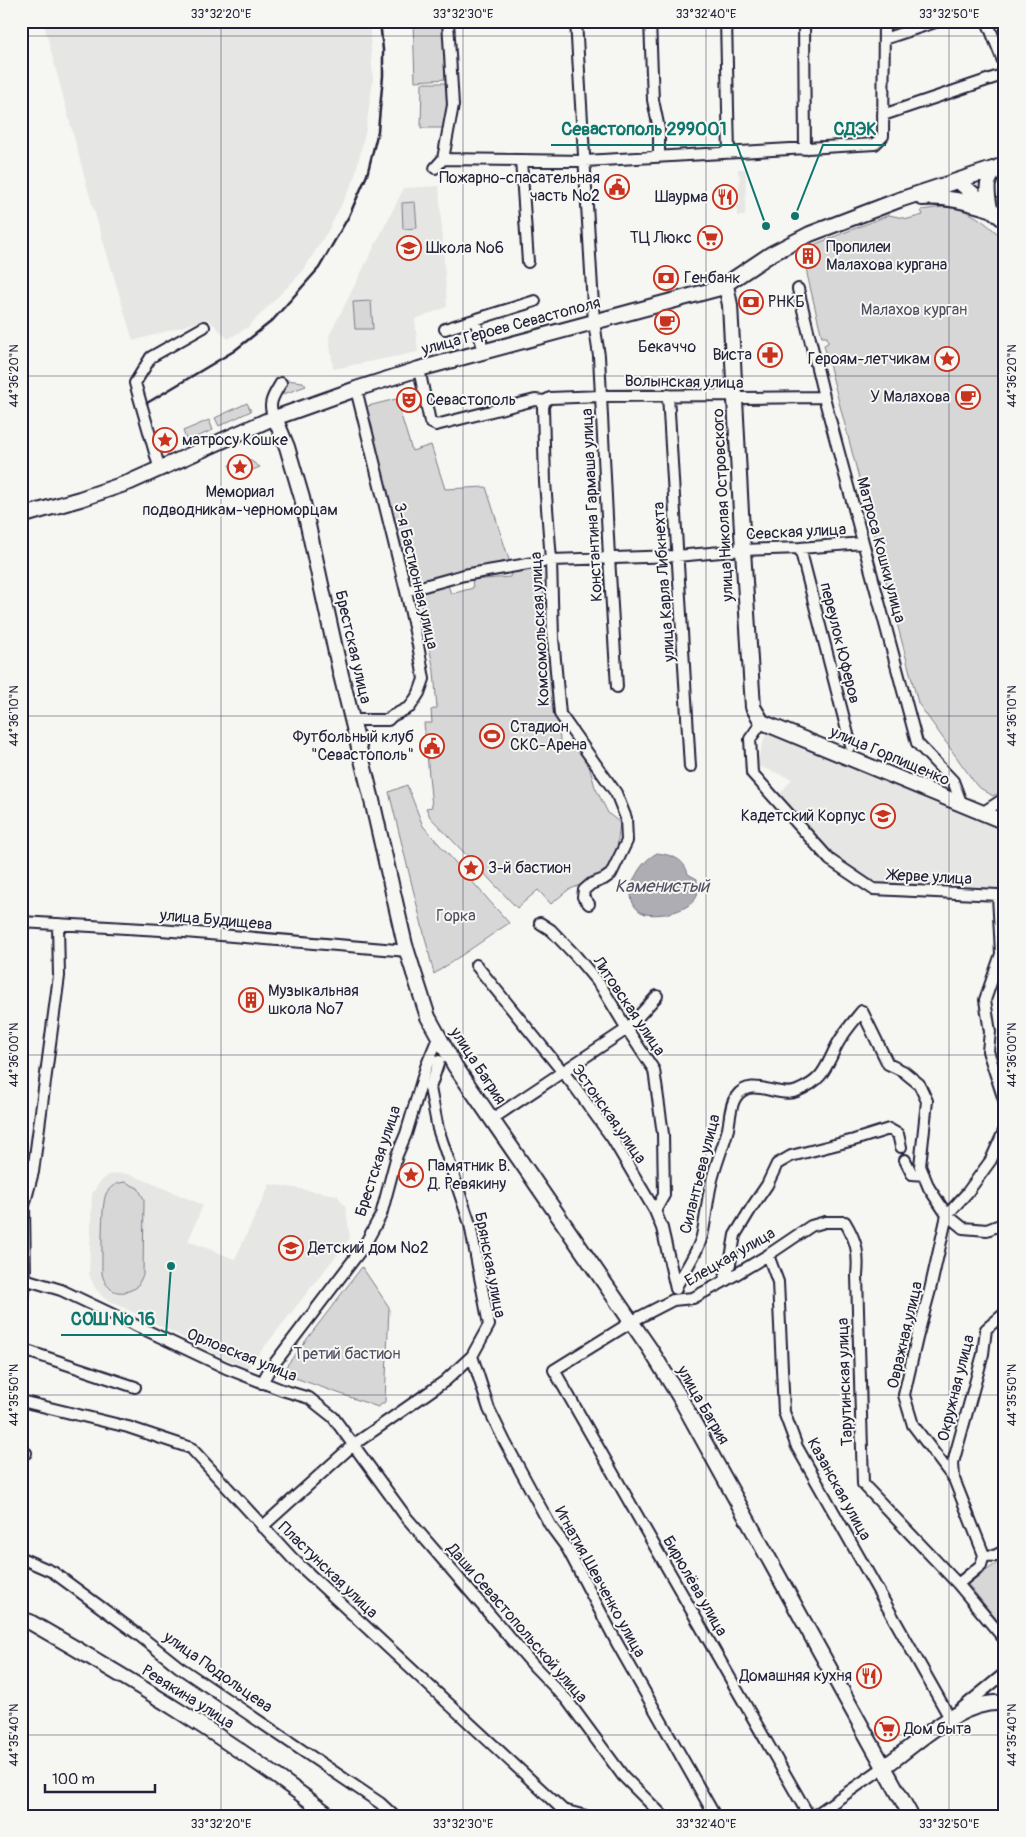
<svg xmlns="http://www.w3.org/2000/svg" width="1026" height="1837" font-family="Pangolin,sans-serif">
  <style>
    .built { fill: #e6e6e4 }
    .green { fill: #d7d7d7; stroke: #7c7c89 }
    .water { fill: #adadb3; stroke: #757583 }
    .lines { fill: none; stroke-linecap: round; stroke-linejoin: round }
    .minor-casing { stroke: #22223b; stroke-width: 14 }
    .major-casing { stroke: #22223b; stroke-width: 18 }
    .minor { stroke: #f6f6f2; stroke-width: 10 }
    .major { stroke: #f6f6f2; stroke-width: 14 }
    .rail { stroke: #22223b; stroke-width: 2.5 }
    .ticks { fill: none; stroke: #22223b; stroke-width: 1; stroke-opacity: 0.45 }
    .labels { text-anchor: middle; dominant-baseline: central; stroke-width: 4; stroke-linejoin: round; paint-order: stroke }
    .poi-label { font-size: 16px; fill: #22223b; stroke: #f6f6f2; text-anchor: start }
    .park-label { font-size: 16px; fill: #4f4f62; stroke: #f6f6f2 }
    .street-label { font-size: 16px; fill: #22223b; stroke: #f6f6f2 }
    .water-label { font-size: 18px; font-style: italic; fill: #535365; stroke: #f6f6f2 }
    .leader { fill: none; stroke: #0f766e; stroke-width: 2 }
    .callout-dot { fill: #0f766e; stroke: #f6f6f2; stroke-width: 2 }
    .callout-label { font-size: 18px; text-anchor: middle; font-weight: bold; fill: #0f766e; stroke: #f6f6f2; stroke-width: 4; stroke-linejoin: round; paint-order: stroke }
    .neatline { fill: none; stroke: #22223b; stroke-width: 2 }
    .ticks-label { font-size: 12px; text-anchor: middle; fill: #22223b }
  </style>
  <rect width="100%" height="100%" fill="#f6f6f2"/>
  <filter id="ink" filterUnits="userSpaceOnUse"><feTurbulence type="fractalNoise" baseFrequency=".02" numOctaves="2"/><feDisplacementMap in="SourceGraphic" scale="10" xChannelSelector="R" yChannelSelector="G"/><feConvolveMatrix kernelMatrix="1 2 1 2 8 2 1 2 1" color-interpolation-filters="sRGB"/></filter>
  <g filter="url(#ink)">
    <!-- built -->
    <path class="built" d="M43,21H369L373,80L366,129L354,180L329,229L302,272L248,327L228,339L208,319L133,341L88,190Z
      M738,169H746L745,216H737V206L740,205V197H738L740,175L738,174Z
      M439,186L447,307L415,319L418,352L333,369L329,336L404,188Z
      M766,733L1005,829V886L994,891L876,885L832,855L777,798L792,779L756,765Z
      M121,1173L132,1175L203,1205L188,1241L235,1259L270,1184L337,1195L346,1208L350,1238L247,1369L104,1298L95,1288L89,1274L92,1194L100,1182L109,1175Z"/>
    <!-- green -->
    <path class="green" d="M413,21H444L447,79L415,81Z
      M422,83H447V128H421Z
      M415,202L417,228L403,229L402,203Z
      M943,207C971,208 984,222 1005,240V789L993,796L977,786L918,703L824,345L828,343L827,337H822L807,274L809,263L806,261L811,250L808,247L889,215L908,219L923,215L921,210Z
      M371,301L373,329H355L353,302Z
      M286,380L303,382L306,386L281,395L280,391Z
      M396,399L412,451L431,445L445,489L486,487L510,563L410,586L364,407Z
      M247,403L251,411L219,426L215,418Z
      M209,420L213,430L187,441L183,431Z
      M245,457L260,467L235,477L229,465Z
      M541,566L550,664L552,665L561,749L584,748L595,787L608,813L620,823L616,855L608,874L568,890L551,904L538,890L517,908L430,817L426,808L432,807L424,723H432L431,710L437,708L434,671L419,596L422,591L448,585L451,594L473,588L472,580L510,577L511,571Z
      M407,785L423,826L509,923L434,974L389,792Z
      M125,1182L138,1188L144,1199L143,1275L137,1287C121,1297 107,1293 102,1274C102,1259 101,1204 106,1194C110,1186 117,1183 125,1182Z
      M362,1267L389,1307L385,1402L378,1407L281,1373Z
      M1005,1557V1630L968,1584Z"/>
    <!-- water -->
    <path class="water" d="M657,853C671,855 684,858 688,874L697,879C697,885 699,893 696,898C688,911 661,917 646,914C630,910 628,891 634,879C640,867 645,860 657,853Z"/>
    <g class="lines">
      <defs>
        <path id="minor" d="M576,21L594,322L599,356L609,557L617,687
          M650,21L653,100L659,129V157
          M726,21L729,153
          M804,21L805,149
          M987,21L1005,66
          M884,39L938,21
          M883,115L1005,74
          M443,159L453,105L448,21
          M521,160L528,262
          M435,168L443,159L585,161L875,144L883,136L884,21
          M798,289L824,397L917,743L953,781L962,805
          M475,320L484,352
          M445,329L535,301
          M419,369L430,422L436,425L535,400L545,401
          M668,395L690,767
          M545,401L543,407L545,482L551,560L553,638L560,714L616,793L626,818L627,841L611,874L604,879L591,884L584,890L583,897L589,904
          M545,401L550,398L601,396L735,395L742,398L824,397
          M275,418C266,405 274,395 281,383
          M160,470L135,383L151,357L204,327
          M800,548L851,746
          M406,591L464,575L551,560L677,556L743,550L800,548L863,543
          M352,720H388L392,716L410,707L419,693L424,679L418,645L406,591L356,389
          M762,722L750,739L752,773L830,860L873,889L998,895
          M982,813L1005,798
          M998,895L1001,954L985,1000L990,1032L988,1051L1005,1103
          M21,922L161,930L408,951
          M540,923L551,930L575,955L601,986L627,1029L654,1070L663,1134L664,1195L655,1211
          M476,965L575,1087L612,1138L655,1211L662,1228L676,1289
          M492,1119L627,1029L657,996
          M905,1160L912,1174L924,1175
          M947,1215L930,1290L917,1338L904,1395L913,1425L954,1479L984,1555L981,1565L958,1584
          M947,1215L967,1193L991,1160L1005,1129
          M768,1255L778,1282L784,1412L797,1447L950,1718L1005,1673
          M21,1278L61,1290L226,1368L282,1390L309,1398L333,1417L406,1517L535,1667L567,1700L623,1776L663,1816
          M723,1282L730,1264L735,1235L752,1207L767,1185L777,1164L791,1156L854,1140L889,1129L898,1134L901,1147
          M676,1287C683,1273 699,1250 702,1236C706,1219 707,1201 711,1184C715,1165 723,1148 728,1129C730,1119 730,1105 736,1097C751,1075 778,1099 797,1091C824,1080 825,1068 837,1045C844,1032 853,1022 862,1011L888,1064L903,1071L919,1084L927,1101L920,1166L929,1188L947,1215L963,1228L987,1230L1005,1223
          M21,1321L25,1279L24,1206L33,1172L59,976L58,924
          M21,1349L135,1387
          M472,1356L489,1409L505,1442L550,1525L567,1548L617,1643L715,1816
          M262,1383L268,1372L364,1246L381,1215L397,1155L406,1134L426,1067L438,1038
          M21,1401L128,1427L191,1448L293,1559L563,1810L586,1816
          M21,1452L26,1453
          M954,1478L953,1463L983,1354L986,1329L1005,1313
          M262,1527L353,1445L445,1381L472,1356L489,1325L470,1224L438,1129L430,1088L439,1061
          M984,1555L995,1556L1005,1550
          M21,1558L53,1572L140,1636L179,1667L380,1803L394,1816
          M809,1816L554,1370L638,1318L673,1300L693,1298L723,1282L768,1255L811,1226L825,1222H845C857,1242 859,1253 857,1276L863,1484L958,1584L1005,1640
          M814,1816L884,1767"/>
        <path id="major" d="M958,181L1005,221
          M922,198C947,196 967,202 990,209
          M990,209C987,190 984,182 998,167
          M726,285L730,305L743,550L753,707L762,722L1005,822
          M275,418L287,447L302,498L340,671L371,796L405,945L428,1017L455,1066L650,1349L679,1396L911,1816
          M21,516L80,499L130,482L266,421L356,389L419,369L720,288L771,254L810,234L899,200L1005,165
          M21,1619L30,1622C133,1681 236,1743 330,1816
          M884,1767C918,1743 960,1699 1005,1703"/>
      </defs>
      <!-- minor casing -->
      <use href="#minor" class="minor-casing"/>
      <!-- major casing -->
      <use href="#major" class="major-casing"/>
      <!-- minor -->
      <use href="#minor" class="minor"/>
      <!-- major -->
      <use href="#major" class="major"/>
      <!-- rail -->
      <path class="rail" d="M147,403L234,351L272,321L319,268L349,216L367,175L378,131L383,76V50L380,21"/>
    </g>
  </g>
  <!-- ticks -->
  <path class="ticks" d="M221,21V1816M463,21V1816M706,21V1816M949,21V1816M21,36H1005M21,376H1005M21,716H1005M21,1055H1005M21,1395H1005M21,1735H1005"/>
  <!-- icons -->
  <defs>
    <symbol id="civic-ring" viewBox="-11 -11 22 22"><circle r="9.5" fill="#f6f6f2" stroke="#c8321e" stroke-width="1.5"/><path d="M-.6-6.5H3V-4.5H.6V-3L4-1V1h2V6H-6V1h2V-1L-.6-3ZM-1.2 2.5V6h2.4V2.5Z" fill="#c8321e"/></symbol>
    <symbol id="restaurant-ring" viewBox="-11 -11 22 22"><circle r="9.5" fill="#f6f6f2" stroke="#c8321e" stroke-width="1.5"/><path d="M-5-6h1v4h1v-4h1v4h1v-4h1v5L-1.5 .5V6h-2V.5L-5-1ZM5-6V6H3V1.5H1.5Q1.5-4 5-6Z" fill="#c8321e"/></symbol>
    <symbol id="supermarket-ring" viewBox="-11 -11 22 22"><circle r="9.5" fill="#f6f6f2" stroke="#c8321e" stroke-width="1.5"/><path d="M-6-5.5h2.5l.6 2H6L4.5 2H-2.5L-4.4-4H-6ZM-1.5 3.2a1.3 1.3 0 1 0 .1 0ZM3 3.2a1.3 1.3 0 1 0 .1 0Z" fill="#c8321e"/></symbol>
    <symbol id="school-ring" viewBox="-11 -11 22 22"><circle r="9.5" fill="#f6f6f2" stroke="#c8321e" stroke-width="1.5"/><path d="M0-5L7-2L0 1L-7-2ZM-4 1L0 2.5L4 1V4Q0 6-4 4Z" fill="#c8321e"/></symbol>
    <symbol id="building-ring" viewBox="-11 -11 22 22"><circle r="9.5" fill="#f6f6f2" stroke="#c8321e" stroke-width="1.5"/><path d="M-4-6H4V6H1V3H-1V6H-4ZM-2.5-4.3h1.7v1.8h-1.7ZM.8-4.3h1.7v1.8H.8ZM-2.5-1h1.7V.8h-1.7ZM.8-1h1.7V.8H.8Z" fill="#c8321e"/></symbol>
    <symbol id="bank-ring" viewBox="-11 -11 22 22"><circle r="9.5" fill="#f6f6f2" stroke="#c8321e" stroke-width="1.5"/><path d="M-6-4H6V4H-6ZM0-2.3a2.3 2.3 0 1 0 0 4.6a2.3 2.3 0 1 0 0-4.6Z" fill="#c8321e"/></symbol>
    <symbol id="cafe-ring" viewBox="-11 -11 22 22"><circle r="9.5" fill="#f6f6f2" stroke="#c8321e" stroke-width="1.5"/><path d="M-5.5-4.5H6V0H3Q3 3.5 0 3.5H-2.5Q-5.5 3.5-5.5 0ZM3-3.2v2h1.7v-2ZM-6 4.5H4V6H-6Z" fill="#c8321e"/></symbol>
    <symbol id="pharmacy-ring" viewBox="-11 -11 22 22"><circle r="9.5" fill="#f6f6f2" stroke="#c8321e" stroke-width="1.5"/><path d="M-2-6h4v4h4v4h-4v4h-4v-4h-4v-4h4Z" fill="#c8321e"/></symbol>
    <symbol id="sight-ring" viewBox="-11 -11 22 22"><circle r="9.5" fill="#f6f6f2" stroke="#c8321e" stroke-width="1.5"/><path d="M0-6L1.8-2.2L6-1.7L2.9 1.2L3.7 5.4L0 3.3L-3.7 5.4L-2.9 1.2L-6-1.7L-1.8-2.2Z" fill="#c8321e"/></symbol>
    <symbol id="theatre-ring" viewBox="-11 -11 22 22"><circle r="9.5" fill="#f6f6f2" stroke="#c8321e" stroke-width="1.5"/><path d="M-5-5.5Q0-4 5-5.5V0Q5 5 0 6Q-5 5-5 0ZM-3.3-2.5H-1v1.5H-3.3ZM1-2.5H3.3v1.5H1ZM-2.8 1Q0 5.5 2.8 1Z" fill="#c8321e"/></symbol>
    <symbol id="stadium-ring" viewBox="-11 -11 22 22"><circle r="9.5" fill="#f6f6f2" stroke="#c8321e" stroke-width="1.5"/><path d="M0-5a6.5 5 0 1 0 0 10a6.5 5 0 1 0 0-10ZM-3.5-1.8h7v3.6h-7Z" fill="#c8321e"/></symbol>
  </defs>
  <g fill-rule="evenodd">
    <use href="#civic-ring" x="603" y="173" width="28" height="28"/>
    <use href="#restaurant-ring" x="711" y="183" width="28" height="28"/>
    <use href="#supermarket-ring" x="696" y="224" width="28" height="28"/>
    <use href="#school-ring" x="395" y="234" width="28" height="28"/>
    <use href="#building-ring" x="794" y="242" width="28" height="28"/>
    <use href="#bank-ring" x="652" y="264" width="28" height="28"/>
    <use href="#bank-ring" x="737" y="288" width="28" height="28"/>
    <use href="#cafe-ring" x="653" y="308" width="28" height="28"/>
    <use href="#pharmacy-ring" x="756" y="341" width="28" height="28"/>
    <use href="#sight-ring" x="933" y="345" width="28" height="28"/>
    <use href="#cafe-ring" x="954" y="383" width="28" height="28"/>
    <use href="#theatre-ring" x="395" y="386" width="28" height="28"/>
    <use href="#sight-ring" x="151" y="426" width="28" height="28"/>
    <use href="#sight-ring" x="226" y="453" width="28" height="28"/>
    <use href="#stadium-ring" x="478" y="722" width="28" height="28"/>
    <use href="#civic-ring" x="418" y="732" width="28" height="28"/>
    <use href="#school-ring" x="869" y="802" width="28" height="28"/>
    <use href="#sight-ring" x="457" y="854" width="28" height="28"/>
    <use href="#building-ring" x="237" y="986" width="28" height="28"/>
    <use href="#sight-ring" x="397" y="1161" width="28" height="28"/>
    <use href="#school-ring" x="277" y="1234" width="28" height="28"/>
    <use href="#restaurant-ring" x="855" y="1662" width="28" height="28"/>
    <use href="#supermarket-ring" x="873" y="1715" width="28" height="28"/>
  </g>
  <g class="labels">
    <!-- poi labels -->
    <g class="poi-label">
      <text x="600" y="178" text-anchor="end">Пожарно-спасательная<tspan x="600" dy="18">часть №2</tspan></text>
      <text x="708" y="197" text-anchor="end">Шаурма</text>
      <text x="692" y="238" text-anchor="end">ТЦ Люкс</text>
      <text x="826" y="247">Пропилеи<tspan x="826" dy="18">Малахова кургана</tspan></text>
      <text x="426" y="248">Школа №6</text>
      <text x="684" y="278">Генбанк</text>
      <text x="768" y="302">РНКБ</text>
      <text x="667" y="347" text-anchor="middle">Бекаччо</text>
      <text x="752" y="355" text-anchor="end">Виста</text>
      <text x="930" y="359" text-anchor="end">Героям-летчикам</text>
      <text x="950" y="397" text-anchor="end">У Малахова</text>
      <text x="426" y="400">Севастополь</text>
      <text x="182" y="440">матросу Кошке</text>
      <text x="240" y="492" text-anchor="middle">Мемориал<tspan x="240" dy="18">подводникам-черноморцам</tspan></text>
      <text x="510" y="727">Стадион<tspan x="510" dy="18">СКС-Арена</tspan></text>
      <text x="414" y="737" text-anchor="end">Футбольный клуб<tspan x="414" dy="18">"Севастополь"</tspan></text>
      <text x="866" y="816" text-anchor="end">Кадетский Корпус</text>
      <text x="488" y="868">3-й бастион</text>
      <text x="268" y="991">Музыкальная<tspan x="268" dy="18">школа №7</tspan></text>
      <text x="428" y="1166">Памятник В.<tspan x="428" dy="18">Д. Ревякину</tspan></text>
      <text x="308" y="1248">Детский дом №2</text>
      <text x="852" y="1676" text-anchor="end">Домашняя кухня</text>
      <text x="904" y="1729">Дом быта</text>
    </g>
    <!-- park labels -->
    <g class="park-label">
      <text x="914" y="310">Малахов курган</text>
      <text x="456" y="916">Горка</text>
      <text x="347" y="1354">Третий бастион</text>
    </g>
    <!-- street labels -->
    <g class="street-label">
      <text transform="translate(511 326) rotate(-15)">улица Героев Севастополя</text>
      <text transform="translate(684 382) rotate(1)">Волынская улица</text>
      <text transform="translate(592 505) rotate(-93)">Константина Гармаша улица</text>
      <text transform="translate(723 505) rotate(-93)">улица Николая Островского</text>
      <text transform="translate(796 532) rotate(-3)">Севская улица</text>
      <text transform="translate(881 550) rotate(75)">Матроса Кошки улица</text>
      <text transform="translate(416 576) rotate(77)">3-я Бастионная улица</text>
      <text transform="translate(664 582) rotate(-94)">улица Карла Либкнехта</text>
      <text transform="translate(540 629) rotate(-93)">Комсомольская улица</text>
      <text transform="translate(840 643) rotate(76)">переулок Юферов</text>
      <text transform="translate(353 647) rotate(77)">Брестская улица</text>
      <text transform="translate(890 756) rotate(23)">улица Горпищенко</text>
      <text transform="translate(930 877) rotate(3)">Жерве улица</text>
      <text transform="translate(216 920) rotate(5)">улица Будищева</text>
      <text transform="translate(629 1006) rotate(56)">Литовская улица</text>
      <text transform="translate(478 1066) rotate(57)">улица Багрия</text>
      <text transform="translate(609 1114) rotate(55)">Эстонская улица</text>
      <text transform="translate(378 1161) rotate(-72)">Брестская улица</text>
      <text transform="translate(700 1174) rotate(-76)">Силантьева улица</text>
      <text transform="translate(730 1257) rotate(-30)">Елецкая улица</text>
      <text transform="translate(490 1265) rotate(79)">Брянская улица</text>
      <text transform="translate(905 1335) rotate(-77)">Овражная улица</text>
      <text transform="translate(242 1355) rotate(22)">Орловская улица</text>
      <text transform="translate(845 1382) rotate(-92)">Тарутинская улица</text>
      <text transform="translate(956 1388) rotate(-76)">Окружная улица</text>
      <text transform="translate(703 1405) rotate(60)">улица Багрия</text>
      <text transform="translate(839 1489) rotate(61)">Казанская улица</text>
      <text transform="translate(328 1570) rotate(44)">Пластунская улица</text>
      <text transform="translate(600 1582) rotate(61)">Игнатия Шевченко улица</text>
      <text transform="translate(695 1586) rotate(60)">Бирюлёва улица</text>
      <text transform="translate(517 1623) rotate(49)">Даши Севастопольской улица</text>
      <text transform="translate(218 1672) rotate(35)">улица Подольцева</text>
      <text transform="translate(188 1697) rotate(32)">Ревякина улица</text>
    </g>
    <!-- water labels -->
    <g class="water-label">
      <text x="662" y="886">Каменистый</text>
    </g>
  </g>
  <!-- callouts -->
  <path class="leader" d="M766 226L737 145H551M795 216L823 145H886M171 1266L166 1335H61"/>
  <g class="callout-dot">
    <circle cx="766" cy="226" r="5"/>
    <circle cx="795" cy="216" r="5"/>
    <circle cx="171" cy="1266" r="5"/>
  </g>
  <g class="callout-label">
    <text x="644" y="135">Севастополь 299001</text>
    <text x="855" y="135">СДЭК</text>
    <text x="113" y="1325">СОШ № 16</text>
  </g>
  <!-- margin -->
  <rect width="1026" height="1837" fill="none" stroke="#f6f6f2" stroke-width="55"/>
  <!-- scale -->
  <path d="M45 1784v8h110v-8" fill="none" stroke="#22223b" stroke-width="2.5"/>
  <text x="52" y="1784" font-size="15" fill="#22223b" stroke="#f6f6f2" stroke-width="4" paint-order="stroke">100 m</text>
  <rect x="28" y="28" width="970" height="1782" class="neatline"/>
  <g class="ticks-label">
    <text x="221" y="18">33°32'20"E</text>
    <text x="463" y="18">33°32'30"E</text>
    <text x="706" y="18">33°32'40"E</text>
    <text x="949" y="18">33°32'50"E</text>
    <text transform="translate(14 376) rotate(-90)" y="4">44°36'20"N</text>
    <text transform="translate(1012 376) rotate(-90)" y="4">44°36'20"N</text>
    <text transform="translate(14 716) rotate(-90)" y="4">44°36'10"N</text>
    <text transform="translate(1012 716) rotate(-90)" y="4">44°36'10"N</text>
    <text transform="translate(14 1055) rotate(-90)" y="4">44°36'00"N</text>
    <text transform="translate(1012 1055) rotate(-90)" y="4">44°36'00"N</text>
    <text transform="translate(14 1395) rotate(-90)" y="4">44°35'50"N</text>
    <text transform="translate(1012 1395) rotate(-90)" y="4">44°35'50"N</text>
    <text transform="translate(14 1735) rotate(-90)" y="4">44°35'40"N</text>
    <text transform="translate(1012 1735) rotate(-90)" y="4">44°35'40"N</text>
    <text x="221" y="1828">33°32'20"E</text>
    <text x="463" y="1828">33°32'30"E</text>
    <text x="706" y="1828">33°32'40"E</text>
    <text x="949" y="1828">33°32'50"E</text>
  </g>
</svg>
